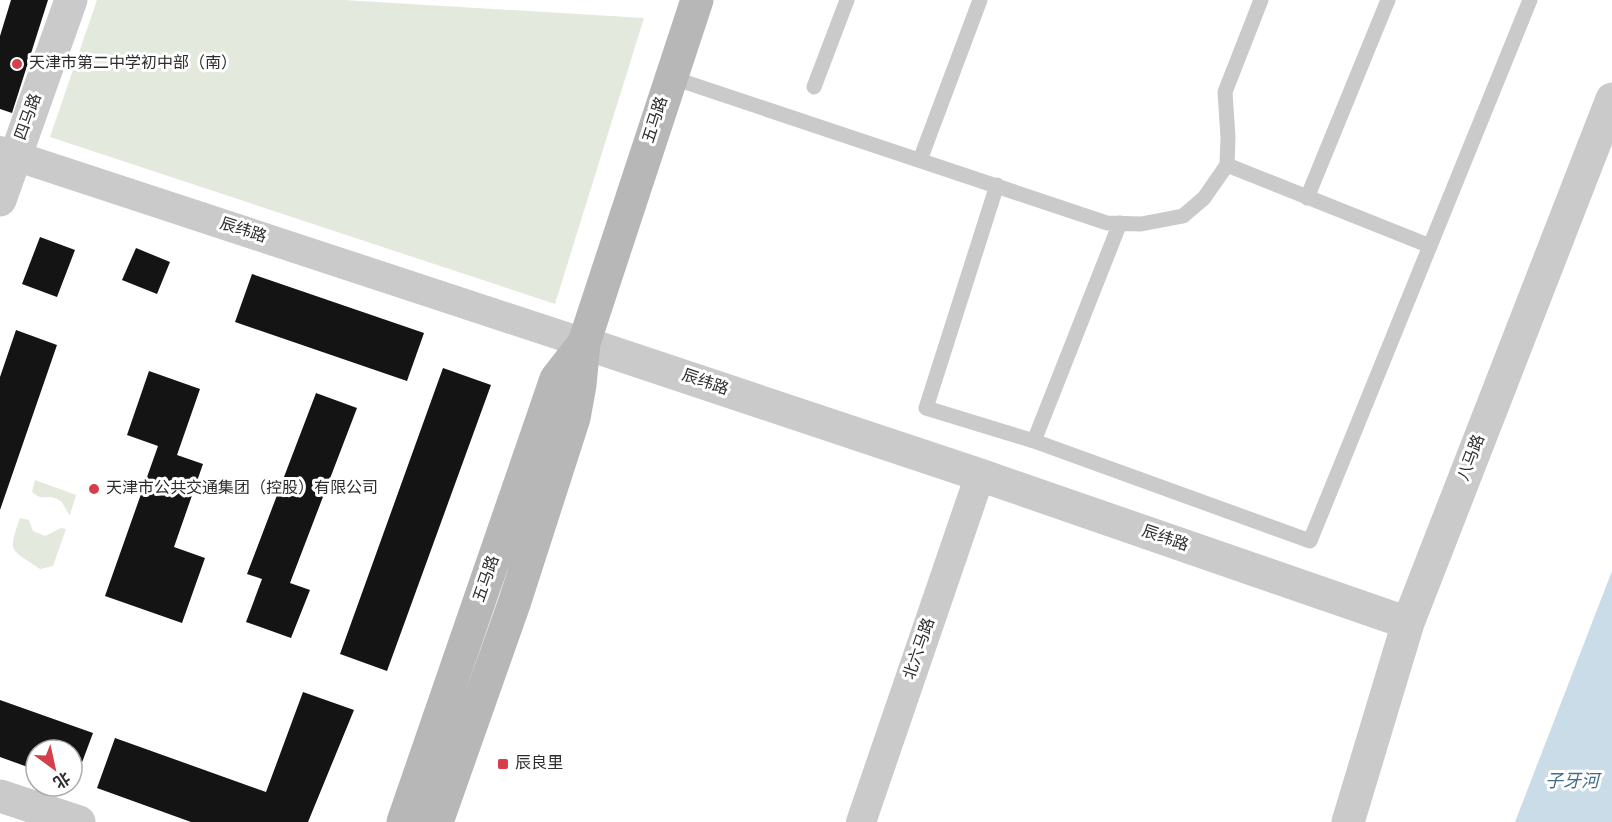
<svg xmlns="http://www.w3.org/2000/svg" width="1612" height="822" font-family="Overpass,'Noto Sans SC',sans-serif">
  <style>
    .green { fill: #e3e9dc }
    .water { fill: #c9dce8 }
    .building { fill: #141414 }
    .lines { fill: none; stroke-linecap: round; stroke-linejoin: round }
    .service { stroke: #cacaca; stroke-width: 15 }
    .minor { stroke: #cacaca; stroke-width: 30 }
    .tertiary { stroke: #cacaca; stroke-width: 33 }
    .secondary { stroke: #b7b7b7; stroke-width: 33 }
    .poi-dot { fill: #d53e4b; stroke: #fff; stroke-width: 2 }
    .labels { text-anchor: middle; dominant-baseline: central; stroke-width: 6; stroke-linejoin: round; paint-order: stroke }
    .poi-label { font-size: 16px; fill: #2d2d2d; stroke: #fff; text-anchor: start }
    .street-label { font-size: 16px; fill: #2d2d2d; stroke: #fff }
    .water-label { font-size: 18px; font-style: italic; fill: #436e88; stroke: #fff }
  </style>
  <rect width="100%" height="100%" fill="#fff"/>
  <!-- green -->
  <path class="green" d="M97,0H343L644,18L555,304L50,137Z
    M35,480L76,495L70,515C64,510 65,502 57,499C51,496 47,498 41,497C38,497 35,494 32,492Z
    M20,518L29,520L33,531L45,536L61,528L66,529L53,566L40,569C9,548 8,553 20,518Z"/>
  <!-- water -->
  <path class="water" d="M1612,571V822H1515Z"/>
  <!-- building -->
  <path class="building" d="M11,0H48L12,113L0,109V36Z
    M40,237L75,250L57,297L22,284Z
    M136,248L170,262L157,294L122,280Z
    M252,274L424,333L407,381L235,322Z
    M16,330L57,345L0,510V377Z
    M443,368L491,385L387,671L340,654Z
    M149,371L200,389L177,455L203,464L174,547L205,558L182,623L105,596L158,446L127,435Z
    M316,393L357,408L290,583L310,590L291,638L246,622L262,579L247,574Z
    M303,692L354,710L308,822H191L97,788L115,738L266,792Z
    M0,700L93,733L74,784L72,783V750H36V770L0,757Z"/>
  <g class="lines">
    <!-- service -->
    <path class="service" d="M670,77L1107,223L1141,224L1183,216L1204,198L1227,165L1228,137L1225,92L1261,0
      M814,87L847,0
      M920,160L980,0
      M1227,165L1430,246
      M997,185L926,408L1034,441
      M1307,198L1388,0
      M1120,223L1034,441L1310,541L1530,0"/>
    <!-- minor -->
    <path class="minor" d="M0,151L584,343
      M861,822L980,475"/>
    <!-- tertiary -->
    <path class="tertiary" d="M0,200L71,0
      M584,343L980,475L1408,623
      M0,796L79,822
      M1348,822L1408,623L1612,99"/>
    <!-- secondary -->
    <path class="secondary" d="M403,822L556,379L584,343
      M437,822L515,601L574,418L580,385L584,343L697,0"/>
  </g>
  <!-- markers -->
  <g class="poi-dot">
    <circle cx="17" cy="64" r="6"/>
    <circle cx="94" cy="489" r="6"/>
    <rect x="497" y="758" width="12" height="12" rx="3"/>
  </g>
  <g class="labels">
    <!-- poi labels -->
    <g class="poi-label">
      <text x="29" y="64">天津市第二中学初中部（南）</text>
      <text x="106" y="489">天津市公共交通集团（控股）有限公司</text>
      <text x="515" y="764">辰良里</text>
    </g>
    <!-- street labels -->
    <g class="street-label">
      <text transform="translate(29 117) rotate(-70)">四马路</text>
      <text transform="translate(656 120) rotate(-72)">五马路</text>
      <text transform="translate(243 231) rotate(18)">辰纬路</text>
      <text transform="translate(705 383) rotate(19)">辰纬路</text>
      <text transform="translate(1472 458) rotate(-69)">八马路</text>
      <text transform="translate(1165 539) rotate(19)">辰纬路</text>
      <text transform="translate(487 579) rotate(-71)">五马路</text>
      <text transform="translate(920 649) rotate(-71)">北六马路</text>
    </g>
    <!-- water labels -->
    <g class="water-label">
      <text x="1572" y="782">子牙河</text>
    </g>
  </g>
  <!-- north arrow -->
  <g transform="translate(54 768) rotate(147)"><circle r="28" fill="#ffffff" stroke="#ababab" stroke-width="1.5"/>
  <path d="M0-4.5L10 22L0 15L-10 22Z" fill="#d53e4b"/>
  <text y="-9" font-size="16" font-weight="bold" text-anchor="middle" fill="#2d2d2d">北</text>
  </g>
</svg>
